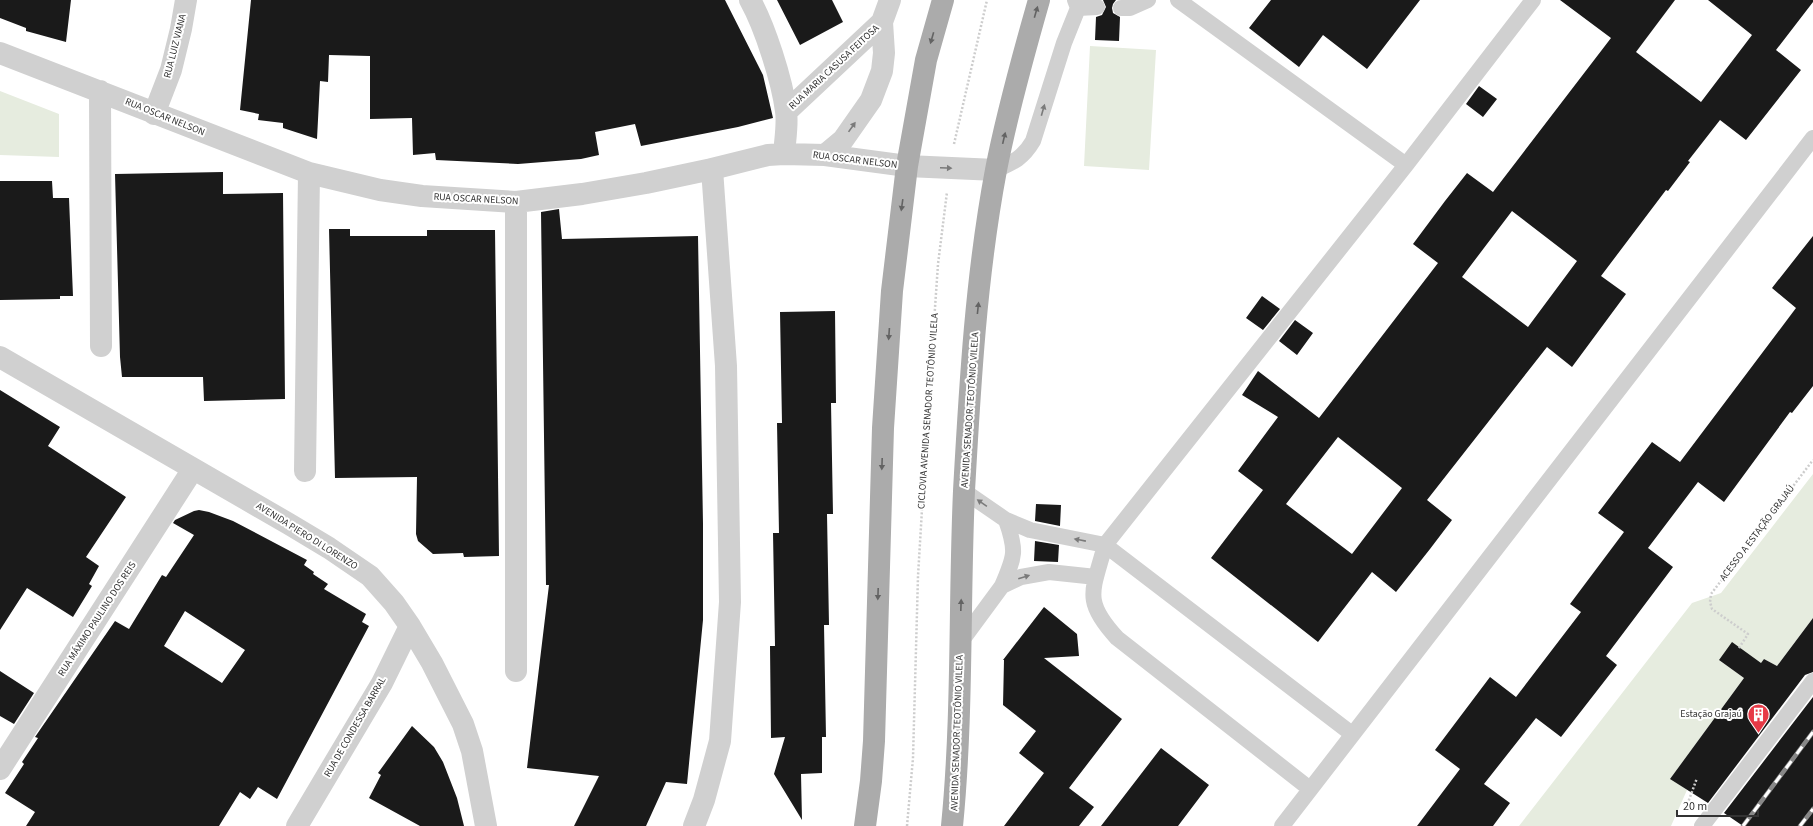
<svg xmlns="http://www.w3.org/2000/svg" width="1813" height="826" font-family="'Source Sans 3',sans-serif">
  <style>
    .green { fill: #e6ecdf }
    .building { fill: #1a1a1a; fill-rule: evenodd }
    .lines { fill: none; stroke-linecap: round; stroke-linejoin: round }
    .path { stroke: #cdcdcd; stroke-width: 2.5; stroke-dasharray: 2 2; stroke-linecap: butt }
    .service { stroke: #d0d0d0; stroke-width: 16 }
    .minor { stroke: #d0d0d0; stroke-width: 22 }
    .primary { stroke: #ababab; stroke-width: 22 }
    .rail-casing { stroke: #888; stroke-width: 4.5 }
    .rail { stroke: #fff; stroke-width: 3; stroke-dasharray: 9; stroke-linecap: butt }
    .oneway { fill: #636363 }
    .oneway2 { fill: #7a7a7a }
    .labels { text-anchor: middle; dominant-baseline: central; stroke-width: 4; stroke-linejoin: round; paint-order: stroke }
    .street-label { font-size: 10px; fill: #333; stroke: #fff }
    .poi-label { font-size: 10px; fill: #333; stroke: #fff; text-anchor: end }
  </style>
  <rect width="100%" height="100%" fill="#fff"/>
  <!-- green -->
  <path class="green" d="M1090,46L1156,50L1149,170L1084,166Z
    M0,91L59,114V157L0,155Z
    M1813,474V618L1777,666L1764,659L1761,663L1719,660L1744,678L1671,778L1687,790L1671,826H1519L1692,603L1721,593Z"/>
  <!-- building -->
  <path class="building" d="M0,0H71L66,42L26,31V28L0,18Z
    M251,0H725L763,75L773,118L738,127L641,146L635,124L595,132L599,155L581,159L518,164L436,160L435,153L413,155L412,118L370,119V56L329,55L328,82L320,81L317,139L283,128V123L258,120L259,114L240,110Z
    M777,0H832L843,22L800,45Z
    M1103,0H1116L1113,4L1112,8L1113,13L1120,17L1119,41L1095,40L1096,17L1102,15L1106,7Z
    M1271,0H1420L1367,69L1323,35L1299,67L1249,28Z
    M1560,0H1675L1636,52L1701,102L1752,35L1708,0H1813V2L1776,50L1801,70L1746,140L1720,120L1688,161L1690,162L1668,191L1666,190L1601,276L1626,294L1572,367L1547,347L1427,500L1452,520L1430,549L1396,592L1372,572L1318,642L1211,558L1263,490L1238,471L1278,417L1242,395L1258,371L1319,418L1438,263L1413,244L1445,201L1467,173L1493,192L1611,38ZM1512,211L1577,261L1528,327L1462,277ZM1338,437L1402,488L1352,554L1286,504Z
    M1479,86L1497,99L1483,117L1466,104Z
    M223,172V194L283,193L285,399L204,401L203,377H122L120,357L115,174Z
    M0,181H52L53,198H69L73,296H60V299L0,300Z
    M559,209L562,239L698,236L703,524V620L687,784L666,782L646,826H574L599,776L527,768L549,585H546L541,212Z
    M329,229H350V236H427V230H495L499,556L464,557L463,553L433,554L418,541L416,534L417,477L335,478Z
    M1813,236V386L1792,413L1790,412L1724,502L1698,482L1648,548L1673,567L1606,656L1617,665L1561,737L1536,718L1484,784L1510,803L1493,826H1417L1460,769L1435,750L1490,677L1516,697L1581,612L1570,604L1624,532L1598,513L1652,442L1680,462L1796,308L1772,288Z
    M1262,296L1280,309L1263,330L1246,318Z
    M835,311L836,403H831L833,514H827L829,625H824L826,737H822V773L801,774L802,820L774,774L785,737L771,738L770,646H775L773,533H779L777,423H782L780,312Z
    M1295,320L1313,333L1297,355L1279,341Z
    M0,390L60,427L48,446L126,497L86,557L99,566L89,584L92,586L73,617L27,588L0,630Z
    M1036,504L1061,505L1060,526L1035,521Z
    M199,510L209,512L233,521L307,560L304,565L314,572L313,574L328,584L324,589L366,614L362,622L369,626L277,799L258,787L250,799L240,792L219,826H26L35,812L5,793L24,764L22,762L38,738L35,737L115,621L129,629L162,575L166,577L194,535L173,523L175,520L194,511ZM185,611L245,650L222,683L164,646Z
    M1035,541L1059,545L1058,562L1034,561Z
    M1044,607L1077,634L1079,656L1044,658L1122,719L1069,788L1094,807L1079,826H1004L1044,773L1019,753L1036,731L1003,705L1004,660H1003Z
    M1813,618V672L1805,675L1708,803L1670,779L1744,678L1719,660L1732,642L1761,663L1764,659L1777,666Z
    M0,671L34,693L14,724L0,716Z
    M1813,697V826H1743L1724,813Z
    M412,726L434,747L443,762L457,798L464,826H420L369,798L381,775L378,773Z
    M1161,748L1209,785L1178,826H1101Z"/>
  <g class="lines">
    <!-- path -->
    <path class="path" d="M954,144L987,0
      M1739,648L1748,634L1712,609L1710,602L1711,594L1813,460
      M1686,808L1697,778
      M907,826L913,758L918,576L928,410L938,264L947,192"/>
    <!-- service -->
    <path class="service" d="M1178,0L1406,165
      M1078,8L1097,7
      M1121,8H1130L1148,0
      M996,170C1014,162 1023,158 1033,141L1064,43L1078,8L1075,0
      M964,491L1006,520L1030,530L1105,545L1352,734
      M1002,586C1015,556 1017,551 1006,520
      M960,643L1002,586L1021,577L1049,572L1096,577
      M1310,789L1117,638C1082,600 1093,591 1105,545L1406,165L1533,0
      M1282,826L1813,138
      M1702,826L1813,681"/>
    <!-- minor -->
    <path class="minor" d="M750,0C765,27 782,80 786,111C788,124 785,140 784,154
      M0,53L309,173L380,190L422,196L516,202L582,194L646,183L712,169L768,155L784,154L825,155L907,166L996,170
      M100,91L101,346
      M786,112L882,22
      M154,114L171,70L181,29L186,0
      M825,155L843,140L871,100L882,71L884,53L882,22L890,0
      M516,202V671
      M0,357L289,524L329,548L370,576L394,603L410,626L432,663L463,724L472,751L486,826
      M305,471L309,173
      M0,769L193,469
      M297,826L382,683L410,626
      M694,826L704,800L720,741L730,602L726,366L712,169"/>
    <!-- primary -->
    <path class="primary" d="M865,826L871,781L874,741L883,428L892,291L907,166L926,60L943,0
      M952,826C963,715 959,603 964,491C970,384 976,276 996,170C1007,113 1023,56 1039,0"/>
    <defs>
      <path id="rail" d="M1743,826L1813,732
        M1800,826L1813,809"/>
    </defs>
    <!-- rail casing -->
    <use href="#rail" class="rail-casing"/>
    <!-- rail -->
    <use href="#rail" class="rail"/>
  </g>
  <!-- one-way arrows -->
  <defs><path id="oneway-solid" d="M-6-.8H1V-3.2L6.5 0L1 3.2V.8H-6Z"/></defs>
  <g class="oneway">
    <use href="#oneway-solid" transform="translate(1036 12) rotate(-74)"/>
    <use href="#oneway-solid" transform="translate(932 38) rotate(106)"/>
    <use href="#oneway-solid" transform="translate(1004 138) rotate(-77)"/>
    <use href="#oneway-solid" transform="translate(902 205) rotate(98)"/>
    <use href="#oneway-solid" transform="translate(978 308) rotate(-84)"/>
    <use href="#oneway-solid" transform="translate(889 334) rotate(94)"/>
    <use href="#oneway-solid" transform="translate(882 464) rotate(92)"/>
    <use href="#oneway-solid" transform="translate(878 594) rotate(92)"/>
    <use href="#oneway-solid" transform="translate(961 605) rotate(-88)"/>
  </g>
  <g class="oneway2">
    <use href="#oneway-solid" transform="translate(1043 110) rotate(-74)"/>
    <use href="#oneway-solid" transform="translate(852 127) rotate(-55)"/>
    <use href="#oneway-solid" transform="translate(946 168) rotate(2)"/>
    <use href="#oneway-solid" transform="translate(982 503) rotate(-145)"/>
    <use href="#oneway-solid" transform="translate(1080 540) rotate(-169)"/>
    <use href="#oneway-solid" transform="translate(1024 577) rotate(-17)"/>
  </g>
  <!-- icons -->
  <defs>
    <symbol id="building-pin" viewBox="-11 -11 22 30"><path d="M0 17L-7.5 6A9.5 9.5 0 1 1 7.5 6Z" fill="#e63946" stroke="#fff"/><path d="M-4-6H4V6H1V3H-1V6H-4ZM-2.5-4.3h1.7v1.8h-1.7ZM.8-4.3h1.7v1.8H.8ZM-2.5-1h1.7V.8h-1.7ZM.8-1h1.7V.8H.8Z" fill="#fff"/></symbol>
  </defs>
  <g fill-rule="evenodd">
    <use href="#building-pin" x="1746" y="702" width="25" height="34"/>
  </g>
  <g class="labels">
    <!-- street labels -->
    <g class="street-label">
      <text transform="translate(175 46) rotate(-76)">RUA LUIZ VIANA</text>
      <text transform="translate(834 67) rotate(-43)">RUA MARIA CASUSA FEITOSA</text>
      <text transform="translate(165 117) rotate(22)">RUA OSCAR NELSON</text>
      <text transform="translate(855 160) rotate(7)">RUA OSCAR NELSON</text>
      <text transform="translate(476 199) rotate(3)">RUA OSCAR NELSON</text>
      <text transform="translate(970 410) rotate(-86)">AVENIDA SENADOR TEOTÔNIO VILELA</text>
      <text transform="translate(928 411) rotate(-86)">CICLOVIA AVENIDA SENADOR TEOTÔNIO VILELA</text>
      <text transform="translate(1757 533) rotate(-53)">ACESSO A ESTAÇÃO GRAJAÚ</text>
      <text transform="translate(307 536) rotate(32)">AVENIDA PIERO DI LORENZO</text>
      <text transform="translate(97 619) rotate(-57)">RUA MÁXIMO PAULINO DOS REIS</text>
      <text transform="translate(355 727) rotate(-60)">RUA DE CONDESSA BARRAL</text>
      <text transform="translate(957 733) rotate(-88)">AVENIDA SENADOR TEOTÔNIO VILELA</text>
    </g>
    <!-- poi labels -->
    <g class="poi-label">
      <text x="1742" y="714">Estação Grajaú</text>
    </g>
  </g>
  <!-- scale -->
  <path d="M1677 810v6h81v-6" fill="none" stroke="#333333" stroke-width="2"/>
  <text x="1683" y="810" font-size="12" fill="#333333" stroke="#ffffff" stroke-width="3" paint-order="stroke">20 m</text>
</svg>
